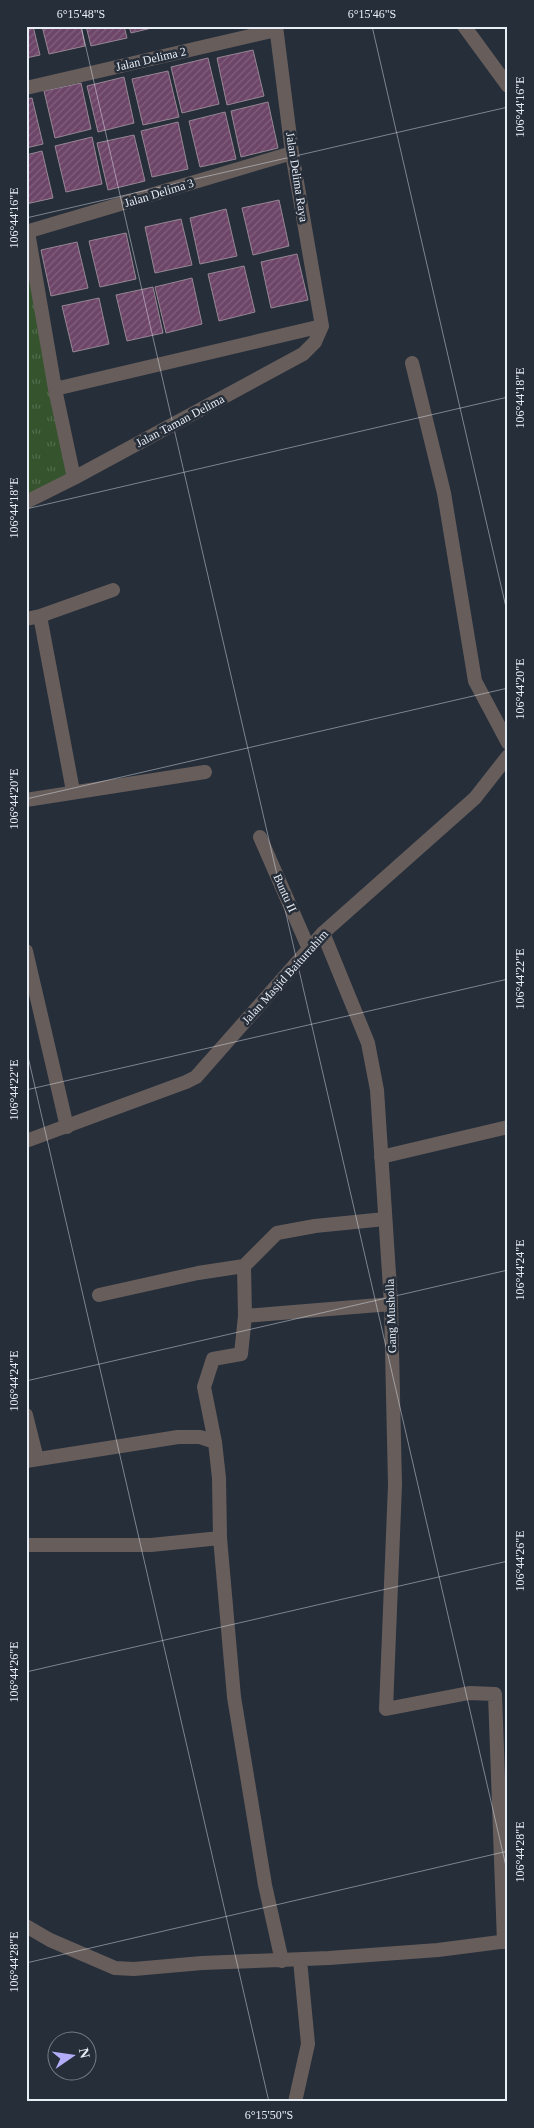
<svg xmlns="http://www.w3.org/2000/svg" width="534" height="2128" font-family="Georgia,serif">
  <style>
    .grass { fill: url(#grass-tufts) }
    .building { fill: url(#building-hatch); stroke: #968793 }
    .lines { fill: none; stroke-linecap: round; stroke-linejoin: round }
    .service { stroke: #675e5c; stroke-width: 14 }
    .minor { stroke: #675e5c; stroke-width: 14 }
    .tertiary { stroke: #675e5c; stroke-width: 14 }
    .ticks { fill: none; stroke: #e8eef6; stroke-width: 1; stroke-opacity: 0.45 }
    .labels { text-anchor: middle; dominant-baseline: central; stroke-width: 5; stroke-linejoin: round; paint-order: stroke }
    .street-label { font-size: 12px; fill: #e8eef6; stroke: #262e3a }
    .neatline { fill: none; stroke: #e8eef6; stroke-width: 2 }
    .ticks-label { font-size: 12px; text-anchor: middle; fill: #e8eef6 }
  </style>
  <defs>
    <pattern id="grass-tufts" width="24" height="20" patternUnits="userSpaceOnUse" patternTransform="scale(1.25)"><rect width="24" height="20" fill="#35532d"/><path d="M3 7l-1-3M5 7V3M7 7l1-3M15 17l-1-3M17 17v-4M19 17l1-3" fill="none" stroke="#526c4c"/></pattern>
    <pattern id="building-hatch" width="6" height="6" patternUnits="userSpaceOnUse" patternTransform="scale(1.25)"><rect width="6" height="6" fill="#6d4568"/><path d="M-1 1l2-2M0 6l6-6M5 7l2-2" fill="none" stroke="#82607e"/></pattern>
  </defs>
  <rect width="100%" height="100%" fill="#262e3a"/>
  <!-- grass -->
  <path class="grass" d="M26,232L74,478L26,502Z"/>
  <!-- building -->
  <path class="building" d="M26,26H33L40,55L26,58Z
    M42,26H81L85,46L49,54Z
    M86,26H124L127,38L91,46Z
    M129,26H160L131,33Z
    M253,50L264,96L227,105L217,58Z
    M208,58L219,104L182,113L171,67Z
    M168,71L179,117L143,125L132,79Z
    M124,77L134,123L98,132L87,86Z
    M81,83L91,129L55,138L44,91Z
    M32,98L43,144L26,148V99Z
    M268,102L278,148L241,157L231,111Z
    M225,112L236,159L200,167L189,121Z
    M178,122L188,169L152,177L141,131Z
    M134,135L145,181L108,190L97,143Z
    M92,137L102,184L66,192L55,146Z
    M42,151L53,198L26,204V155Z
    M279,200L289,246L253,255L242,208Z
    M226,209L237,256L200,264L190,218Z
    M181,219L192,265L155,273L145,227Z
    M126,233L136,279L100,287L89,241Z
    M77,242L88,288L51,296L41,250Z
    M297,254L308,300L271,308L261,262Z
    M244,266L255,312L219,321L208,274Z
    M192,278L202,324L166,333L155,287Z
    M153,287L163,333L127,341L116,295Z
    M99,298L109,344L73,352L62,306Z"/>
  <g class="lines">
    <!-- service -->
    <path class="service" d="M464,26L508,86
      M244,1266L245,1316
      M99,1295L198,1273L244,1266L277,1233L315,1226L385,1219"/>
    <!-- minor -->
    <path class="minor" d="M276,26L292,153L322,326
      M26,88L276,30
      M26,232L292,153
      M28,232L55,389L74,478
      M412,363L444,493L475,681L508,743
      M55,389L322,326
      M26,502L74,478L303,354L315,342L322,326
      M40,616L113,590
      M26,619L40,616L73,791
      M26,800L205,772
      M260,837L309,949
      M323,933L368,1043L377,1090L391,1304L395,1485L386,1709L469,1693L495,1694L504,1942
      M26,951L67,1127
      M381,1157L508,1127
      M26,1415L37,1459
      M26,1461L178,1437H200L215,1442
      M26,1545H151L220,1538
      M26,1926L50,1940L115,1968L134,1969L202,1963L329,1958L438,1950L508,1941
      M282,1961L265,1885L234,1697L220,1538L219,1478L215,1442L204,1387L213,1359L241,1354L245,1316L391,1304
      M295,2102L308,2044L300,1960"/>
    <!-- tertiary -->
    <path class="tertiary" d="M26,1141L186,1082L196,1077L323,933L475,798L508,756"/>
  </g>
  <!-- ticks -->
  <path class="ticks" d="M81,26L508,1875M372,26L508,616M26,218L508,107M26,509L508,397M26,799L508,688M26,1048L269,2102M26,1090L508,979M26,1381L508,1270M26,1672L508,1561M26,1963L508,1851"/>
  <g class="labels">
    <!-- street labels -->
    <g class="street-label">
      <text transform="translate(151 59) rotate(-13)">Jalan Delima 2</text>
      <text transform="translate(297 177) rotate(81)">Jalan Delima Raya</text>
      <text transform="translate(159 193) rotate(-17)">Jalan Delima 3</text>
      <text transform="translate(180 421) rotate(-28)">Jalan Taman Delima</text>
      <text transform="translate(285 893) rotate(66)">Buntu II</text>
      <text transform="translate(285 977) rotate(-48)">Jalan Masjid Baiturrahim</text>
      <text transform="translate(391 1316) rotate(-92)">Gang Musholla</text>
    </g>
  </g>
  <!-- border -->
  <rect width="534" height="2128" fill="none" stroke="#262e3a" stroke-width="55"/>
  <!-- north arrow -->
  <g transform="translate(72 2056) rotate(77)"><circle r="24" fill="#262e3a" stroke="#747b85"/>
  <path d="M0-4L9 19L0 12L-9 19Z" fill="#b3adf9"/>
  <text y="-8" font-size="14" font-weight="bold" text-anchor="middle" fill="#e8eef6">N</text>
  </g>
  <rect x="28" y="28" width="478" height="2072" class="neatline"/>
  <g class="ticks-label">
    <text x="81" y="18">6°15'48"S</text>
    <text x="372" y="18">6°15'46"S</text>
    <text transform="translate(520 107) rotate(-90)" y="4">106°44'16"E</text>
    <text transform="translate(14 218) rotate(-90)" y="4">106°44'16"E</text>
    <text transform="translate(520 398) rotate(-90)" y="4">106°44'18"E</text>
    <text transform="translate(14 508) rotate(-90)" y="4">106°44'18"E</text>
    <text transform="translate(520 689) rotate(-90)" y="4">106°44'20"E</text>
    <text transform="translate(14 799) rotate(-90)" y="4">106°44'20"E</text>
    <text transform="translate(520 979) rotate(-90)" y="4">106°44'22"E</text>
    <text transform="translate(14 1090) rotate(-90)" y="4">106°44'22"E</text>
    <text transform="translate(520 1270) rotate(-90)" y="4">106°44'24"E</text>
    <text transform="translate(14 1381) rotate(-90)" y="4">106°44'24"E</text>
    <text transform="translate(520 1561) rotate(-90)" y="4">106°44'26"E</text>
    <text transform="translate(14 1672) rotate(-90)" y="4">106°44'26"E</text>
    <text transform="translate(520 1852) rotate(-90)" y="4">106°44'28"E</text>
    <text transform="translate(14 1962) rotate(-90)" y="4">106°44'28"E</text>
    <text x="269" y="2119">6°15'50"S</text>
  </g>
</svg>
